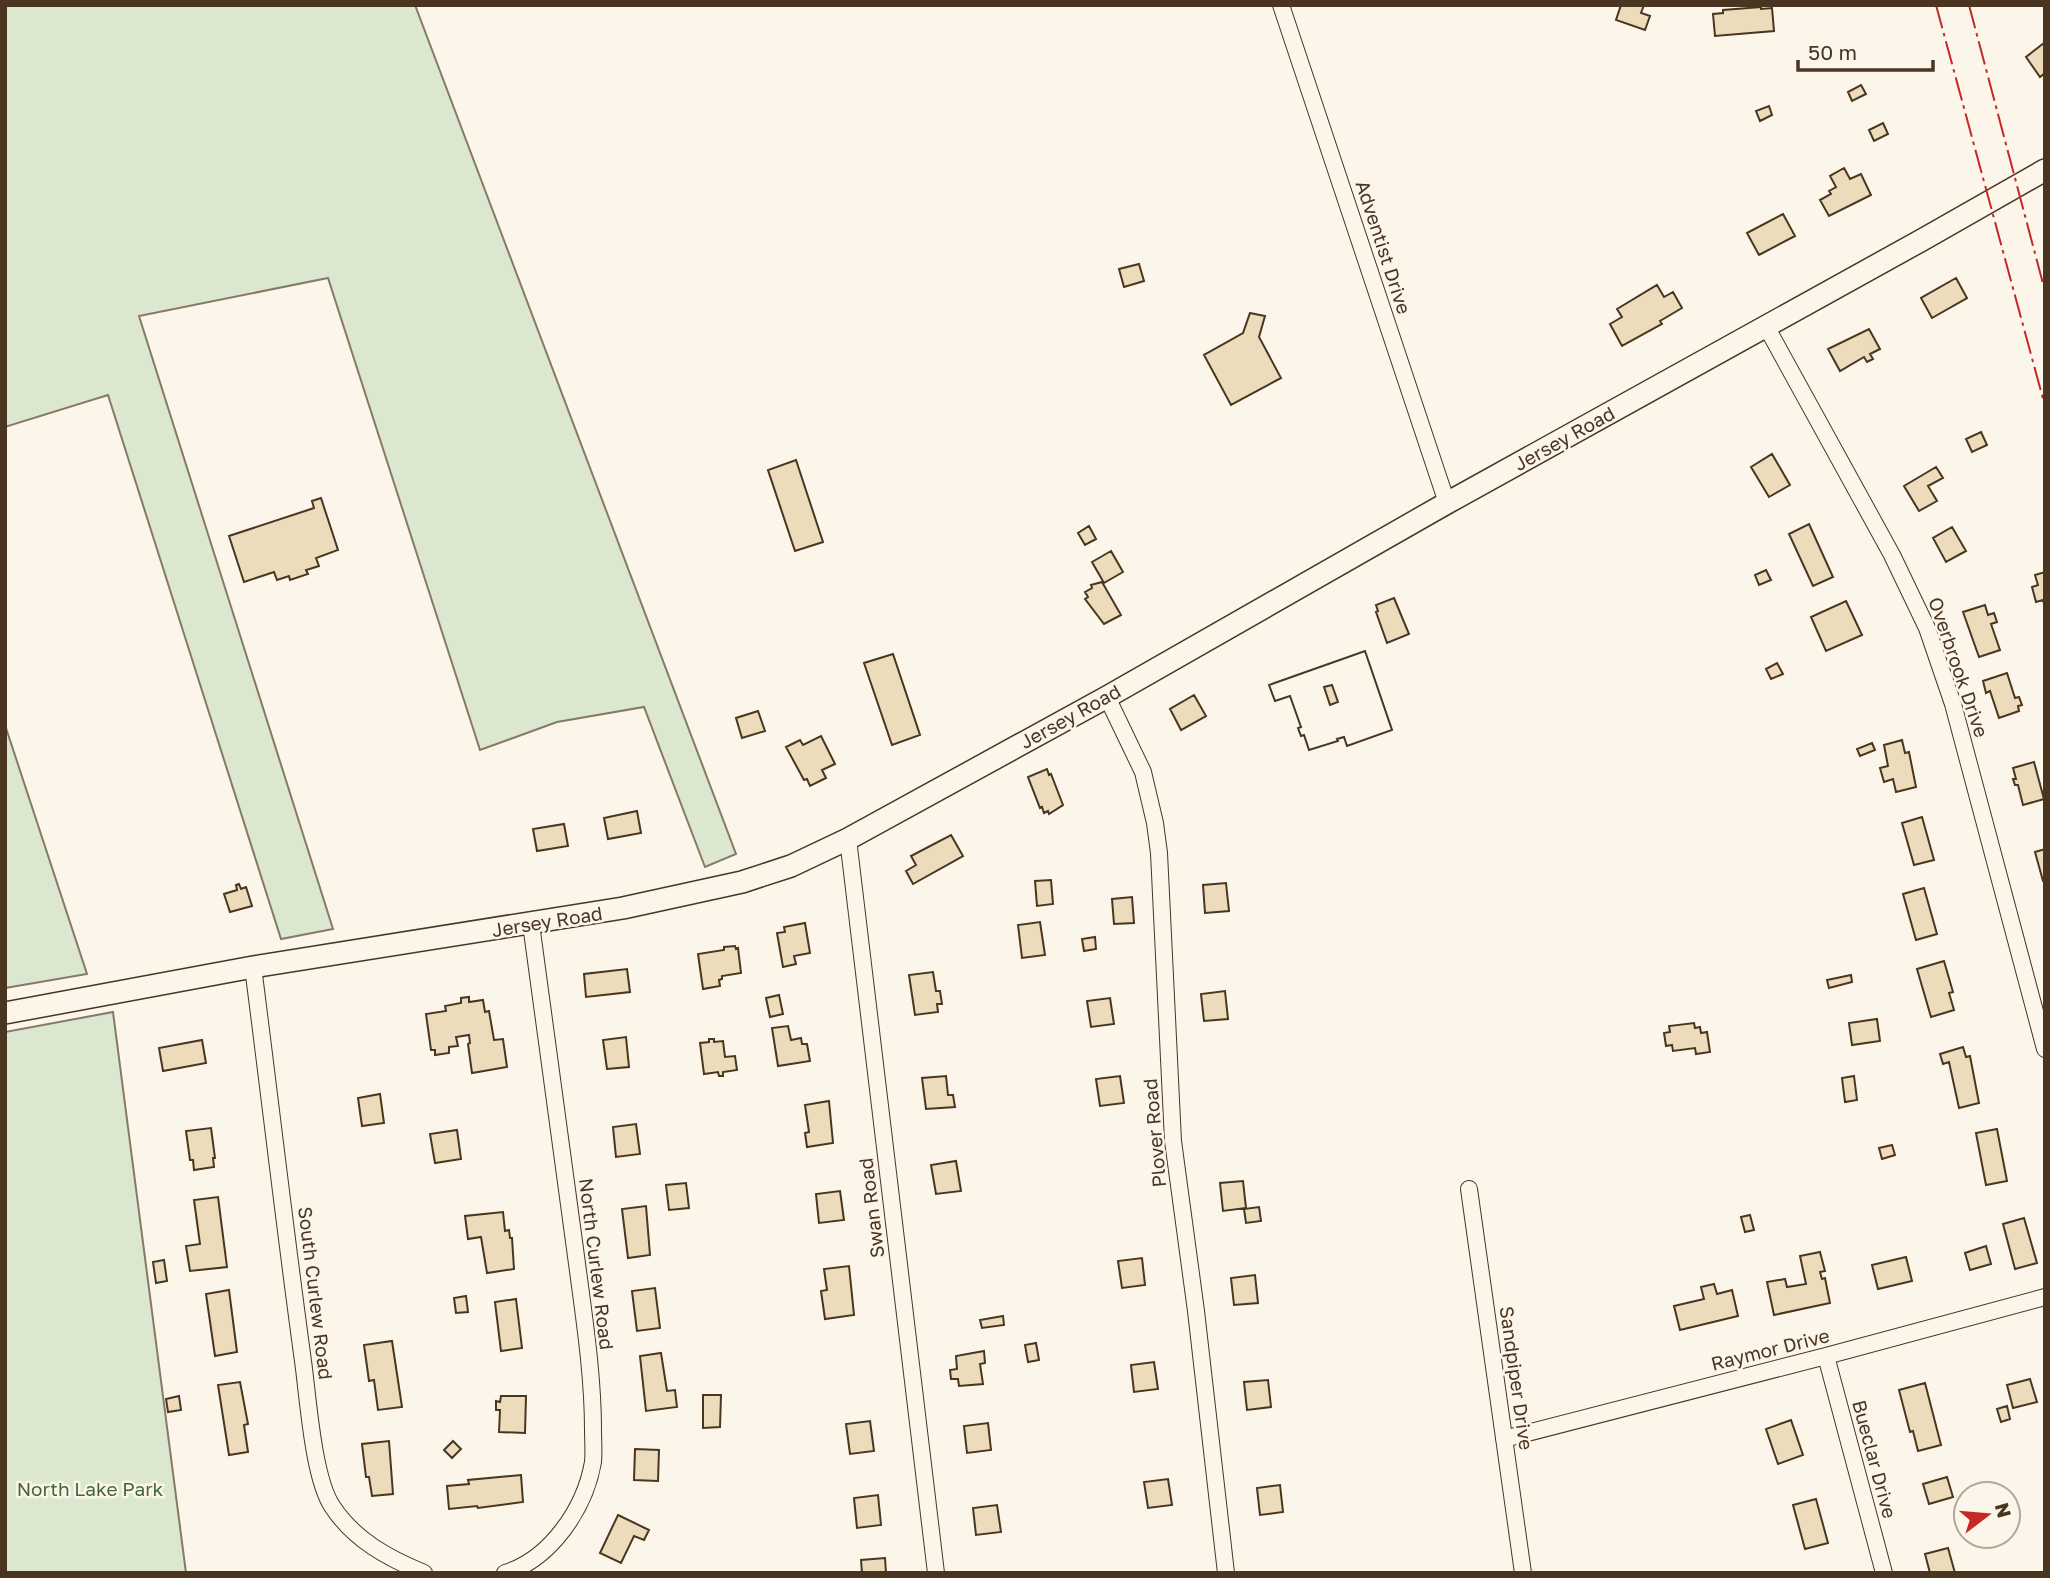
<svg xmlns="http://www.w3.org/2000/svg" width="2050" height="1578" font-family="'Golos Text',sans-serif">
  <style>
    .green { fill: #dce7d0; stroke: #887966; stroke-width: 2 }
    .building { fill: #ecdcbc; stroke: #4a3520; stroke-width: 2; fill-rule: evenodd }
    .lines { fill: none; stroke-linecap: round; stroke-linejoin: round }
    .minor-casing { stroke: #4a3520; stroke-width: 18 }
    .tertiary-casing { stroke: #4a3520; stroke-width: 24 }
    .minor { stroke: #fbf6e9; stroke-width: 16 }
    .tertiary { stroke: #fbf6e9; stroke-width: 21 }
    .power { stroke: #c62828; stroke-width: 2; stroke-dasharray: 24 5 3.5 5; stroke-linecap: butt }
    .labels { text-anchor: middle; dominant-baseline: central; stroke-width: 5; stroke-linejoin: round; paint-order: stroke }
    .street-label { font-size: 19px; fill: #4a3520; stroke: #fbf6e9 }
    .park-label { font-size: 19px; fill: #436837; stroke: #fbf6e9 }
  </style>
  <rect width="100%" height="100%" fill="#fbf6e9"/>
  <!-- green -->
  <path class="green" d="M5,5H415L736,854L705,867L644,707L557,722L480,750L328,278L139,316L333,929L281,939L108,395L5,427Z
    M5,725L87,974L5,988Z
    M113,1012L186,1573H5V1032Z"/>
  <!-- building -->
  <path class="building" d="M1621,5H1644L1641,13L1650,16L1645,30L1616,20Z
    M1761,7V9L1772,8L1774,31L1715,36L1713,14L1723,13V10Z
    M2044,43L2045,73L2040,77L2026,57Z
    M1861,85L1866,94L1852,101L1848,92Z
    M1769,106L1772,115L1760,121L1756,111Z
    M1883,123L1888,134L1874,141L1869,130Z
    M1844,168L1850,179L1861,174L1871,195L1829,216L1820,200L1831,194L1829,191L1836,187L1830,176Z
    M1783,214L1795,236L1759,255L1747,233Z
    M1139,264L1144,281L1124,287L1119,269Z
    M1956,278L1967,298L1932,318L1921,298Z
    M1657,285L1664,297L1673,292L1682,308L1660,321L1662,324L1622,346L1610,324L1622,317L1617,309Z
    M1250,313L1265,316L1259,337L1281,378L1231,405L1204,355L1243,333Z
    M1869,329L1880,349L1870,354L1873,359L1867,362L1864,357L1840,371L1828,349Z
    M1981,432L1987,445L1972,452L1966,439Z
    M1772,454L1790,485L1769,497L1751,467Z
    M796,460L823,542L795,551L768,470Z
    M1936,467L1943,478L1928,486L1937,501L1919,511L1904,486Z
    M321,498L338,550L316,558L319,566L306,570L308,574L290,580L289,576L277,580L274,572L244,582L229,536L314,508L312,501Z
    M1809,524L1833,577L1813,586L1789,534Z
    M1089,526L1096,539L1085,545L1078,533Z
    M1952,527L1966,551L1946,562L1933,538Z
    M1111,551L1123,572L1104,583L1092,562Z
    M1766,570L1771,580L1759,585L1755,575Z
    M2045,572V607L2043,600L2036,602L2032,587L2038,585L2035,575Z
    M1102,582L1121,615L1104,624L1085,599L1088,597L1085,592L1092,588L1091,585Z
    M1394,598L1409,634L1387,643L1376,612L1378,611L1376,605Z
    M1846,601L1862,635L1826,651L1811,617Z
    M1985,605L1988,615L1994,613L1997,622L1991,624L2000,650L1979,657L1963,612Z
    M1365,651L1392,730L1347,746L1344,737L1337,739L1338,741L1309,750L1304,735L1301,736L1298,728L1301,727L1290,696L1275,701L1269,685ZM1332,685L1338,702L1330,705L1324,687Z
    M1365,651L1392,730L1347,746L1344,737L1337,739L1338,741L1309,750L1304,735L1301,736L1298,728L1301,727L1290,696L1275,701L1269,685Z
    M893,654L920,735L892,745L864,663Z
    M1777,663L1783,674L1771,679L1766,669Z
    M2007,673L2015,698L2019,697L2022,705L2018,706L2019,711L1999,718L1990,691L1986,693L1983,681Z
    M1194,695L1206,716L1181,730L1170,709Z
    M758,711L765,731L742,738L736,718Z
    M821,736L835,764L822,770L826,778L810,786L807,779L804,780L786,747L800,740L803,745Z
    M1902,740L1905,753L1909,752L1916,787L1896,792L1893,779L1884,782L1880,768L1888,766L1884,745Z
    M1872,743L1875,750L1860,756L1857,749Z
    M2034,762L2044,799L2023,805L2018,785H2015L2013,779H2016L2013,768Z
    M1047,769L1049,775L1051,774L1063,805L1049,814L1048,811L1044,813L1042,807L1040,808L1028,777Z
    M637,811L641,833L608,839L604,818Z
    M1922,817L1934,860L1914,865L1902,823Z
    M564,824L568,846L537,851L533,829Z
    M951,835L963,856L913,884L906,871L916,865L911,856Z
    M2045,849V881H2043L2035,852Z
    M1051,880L1053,904L1037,906L1035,881Z
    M1226,883L1229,911L1205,913L1203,885Z
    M239,884L241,889L246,887L252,906L230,912L224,894L237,890L236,885Z
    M1924,888L1937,934L1916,940L1903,894Z
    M1132,897L1134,923L1114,924L1112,899Z
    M1040,922L1045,955L1022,958L1018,925Z
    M805,923L810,953L794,956L796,964L783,967L777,933L785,932L784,927Z
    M1095,937L1096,949L1084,951L1082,939Z
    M735,946L736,949L738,948L741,973L722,976V979L719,980L720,986L703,989L698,954L724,950V947Z
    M1944,961L1953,992L1949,993L1954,1010L1931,1017L1917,969Z
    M627,969L630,992L586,997L584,974Z
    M933,972L936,991H940L942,1004H937L938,1012L915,1015L909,975Z
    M1851,975L1852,982L1829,988L1827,980Z
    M1225,991L1228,1019L1204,1021L1201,994Z
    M779,995L783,1014L770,1017L766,998Z
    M469,997V1002L483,1000L485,1012L489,1011L494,1040L503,1039L507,1067L472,1073L468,1044L470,1043L469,1035L456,1037L458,1046L449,1047V1053L435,1055V1050H431L426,1014L446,1011L445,1006L461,1003V998Z
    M1110,998L1114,1024L1091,1027L1087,1001Z
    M1877,1019L1880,1041L1852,1045L1849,1023Z
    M1694,1023L1695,1028L1700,1027L1701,1033L1707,1032L1710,1052L1696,1054L1695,1048L1673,1051L1672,1045L1666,1046L1664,1033L1670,1032L1669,1026Z
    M788,1026L791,1040L801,1038L802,1044H807L810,1061L778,1066L772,1028Z
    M626,1037L629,1067L607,1069L603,1040Z
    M709,1039H714V1042L723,1041L725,1057L735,1056L737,1070L723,1072V1076H719L718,1072L704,1074L700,1043L709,1042Z
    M202,1040L206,1063L163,1071L159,1048Z
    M1963,1047L1966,1057L1970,1056L1979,1103L1959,1108L1949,1062L1943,1064L1940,1054Z
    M946,1076L948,1095H953L955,1107L926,1109L922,1078Z
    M1120,1076L1124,1103L1100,1106L1096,1079Z
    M1854,1076L1857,1100L1845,1102L1842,1078Z
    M380,1094L384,1123L362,1126L358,1098Z
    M829,1101L833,1143L807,1147L805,1133L809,1132L805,1105Z
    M636,1124L640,1154L616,1157L613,1127Z
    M211,1128L215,1158H213L214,1167L194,1170L193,1160H190L186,1131Z
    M1997,1129L2007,1181L1986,1185L1976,1133Z
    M457,1130L461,1159L435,1163L430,1134Z
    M1892,1145L1895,1155L1882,1159L1879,1148Z
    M956,1161L961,1191L936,1194L931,1165Z
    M1243,1181L1246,1208L1223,1211L1220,1183Z
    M686,1183L689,1208L669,1210L666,1185Z
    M840,1191L844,1220L819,1223L816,1194Z
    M218,1197L227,1267L190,1271L186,1246L200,1244L194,1200Z
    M646,1206L650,1255L628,1258L622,1209Z
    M1259,1207L1261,1221L1246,1223L1244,1209Z
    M503,1212L505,1231L509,1230L510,1238H512L514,1269L487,1273L481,1237L468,1239L465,1216Z
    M1750,1215L1754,1230L1745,1232L1741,1217Z
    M2024,1218L2037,1263L2015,1269L2003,1224Z
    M1986,1246L1991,1264L1970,1270L1965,1253Z
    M1820,1252L1825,1271L1820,1272L1822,1279L1825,1278L1830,1303L1774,1315L1767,1282L1785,1279L1787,1287L1806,1284L1800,1256Z
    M1906,1257L1912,1281L1878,1289L1872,1265Z
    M1142,1258L1145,1285L1122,1288L1118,1261Z
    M164,1260L167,1281L156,1283L153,1262Z
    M849,1266L854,1315L825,1319L821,1291L827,1290L824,1269Z
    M1255,1275L1258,1303L1234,1305L1231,1278Z
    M1714,1284L1717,1294L1732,1290L1738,1316L1680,1330L1674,1306L1704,1299L1701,1287Z
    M655,1288L660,1328L637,1331L632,1291Z
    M229,1290L237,1352L215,1356L206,1294Z
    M466,1296L468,1312L456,1313L454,1298Z
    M516,1299L522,1348L501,1351L495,1302Z
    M1003,1316L1004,1325L982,1328L980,1320Z
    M392,1341L402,1407L378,1410L374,1380L369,1381L364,1345Z
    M1036,1343L1039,1360L1028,1362L1025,1345Z
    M984,1351L985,1363L980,1364L983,1384L959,1386L958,1379H951L950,1370L957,1369L956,1356Z
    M661,1353L667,1391L675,1390L677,1407L646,1411L640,1356Z
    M1154,1362L1158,1389L1134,1392L1131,1365Z
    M2030,1379L2037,1402L2013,1408L2007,1385Z
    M1268,1380L1271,1407L1247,1410L1244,1382Z
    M240,1382L248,1424L244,1425L248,1452L229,1455L218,1385Z
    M1925,1383L1941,1445L1918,1451L1913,1431L1910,1432L1899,1390Z
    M703,1395H721L720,1427L703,1428Z
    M179,1396L181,1410L168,1412L166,1399Z
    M501,1396H526L525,1433L499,1432L500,1410H496V1401L500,1402Z
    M2007,1406L2010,1419L2001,1422L1997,1409Z
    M1791,1420L1803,1455L1778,1464L1766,1429Z
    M870,1421L874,1451L850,1454L846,1424Z
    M988,1423L991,1450L967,1453L964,1426Z
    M389,1441L393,1494L372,1496L369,1477H366L362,1444Z
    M453,1441L461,1449L452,1458L444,1450Z
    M635,1449L659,1450L658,1481L634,1480Z
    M521,1475L523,1502L478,1508L477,1506L449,1509L447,1486L469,1484L468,1480Z
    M1947,1477L1953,1497L1929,1504L1923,1484Z
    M1168,1479L1172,1505L1148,1508L1144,1482Z
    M1280,1485L1283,1512L1260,1515L1257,1488Z
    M878,1495L881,1525L857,1528L854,1498Z
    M1816,1499L1828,1543L1805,1549L1793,1505Z
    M997,1505L1001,1532L976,1535L973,1508Z
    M618,1515L649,1530L644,1540L634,1536L621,1563L600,1553Z
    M1948,1548L1955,1573H1930L1925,1554Z
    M885,1558L886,1573H862L861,1560Z"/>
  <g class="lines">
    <defs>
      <path id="minor" d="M1281,5L1447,503
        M1766,326L1892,555L1927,628L1953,704L2045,1049
        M1107,697L1143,772L1155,823L1159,853L1173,1141L1196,1311L1226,1573
        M848,839L936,1573
        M253,967C270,1099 285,1230 303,1361C308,1397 313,1477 332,1506C354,1540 388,1558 424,1573
        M1469,1189L1523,1573
        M1826,1356L1884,1573
        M1504,1439L1826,1356L2045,1297
        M505,1573C551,1559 585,1508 593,1462C594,1451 593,1440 593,1430C593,1377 585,1324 578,1271C563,1156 547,1040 531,924"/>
      <path id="tertiary" d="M5,1013L253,967L623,908L742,882L791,866L848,839L1107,697L1447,503L1922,240L2045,170"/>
    </defs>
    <!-- minor casing -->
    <use href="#minor" class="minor-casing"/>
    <!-- tertiary casing -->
    <use href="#tertiary" class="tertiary-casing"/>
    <!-- minor -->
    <use href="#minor" class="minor"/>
    <!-- tertiary -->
    <use href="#tertiary" class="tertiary"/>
    <!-- power -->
    <path class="power" d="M1936,5L2045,406
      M1969,5L2045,291"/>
  </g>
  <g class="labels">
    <!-- street labels -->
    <g class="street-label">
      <text transform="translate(1384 247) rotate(72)">Adventist Drive</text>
      <text transform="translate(1564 438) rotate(-29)">Jersey Road</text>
      <text transform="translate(1959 667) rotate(71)">Overbrook Drive</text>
      <text transform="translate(1070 716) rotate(-29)">Jersey Road</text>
      <text transform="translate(547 921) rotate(-9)">Jersey Road</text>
      <text transform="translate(1154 1133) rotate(-95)">Plover Road</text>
      <text transform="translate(871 1208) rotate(-97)">Swan Road</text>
      <text transform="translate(597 1264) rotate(83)">North Curlew Road</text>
      <text transform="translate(316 1293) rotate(83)">South Curlew Road</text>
      <text transform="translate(1770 1349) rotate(-14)">Raymor Drive</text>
      <text transform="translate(1517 1378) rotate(82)">Sandpiper Drive</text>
      <text transform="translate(1875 1459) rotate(75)">Bueclar Drive</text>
    </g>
    <!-- park labels -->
    <g class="park-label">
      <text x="90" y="1488">North Lake Park</text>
    </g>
  </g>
  <!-- border -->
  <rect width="2050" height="1578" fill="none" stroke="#4a3520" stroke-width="14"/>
  <!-- north arrow -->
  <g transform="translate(1987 1515) rotate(74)"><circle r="33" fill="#fbf6e9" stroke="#b4a999" stroke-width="2"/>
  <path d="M0-5L12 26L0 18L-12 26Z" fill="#c62828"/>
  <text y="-10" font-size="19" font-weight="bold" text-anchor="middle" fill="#4a3520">N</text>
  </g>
  <!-- scale -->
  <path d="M1798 60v10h135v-10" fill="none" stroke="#4a3520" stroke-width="3.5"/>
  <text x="1808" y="60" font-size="21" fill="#4a3520" stroke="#fbf6e9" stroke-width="5" paint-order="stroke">50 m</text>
</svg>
